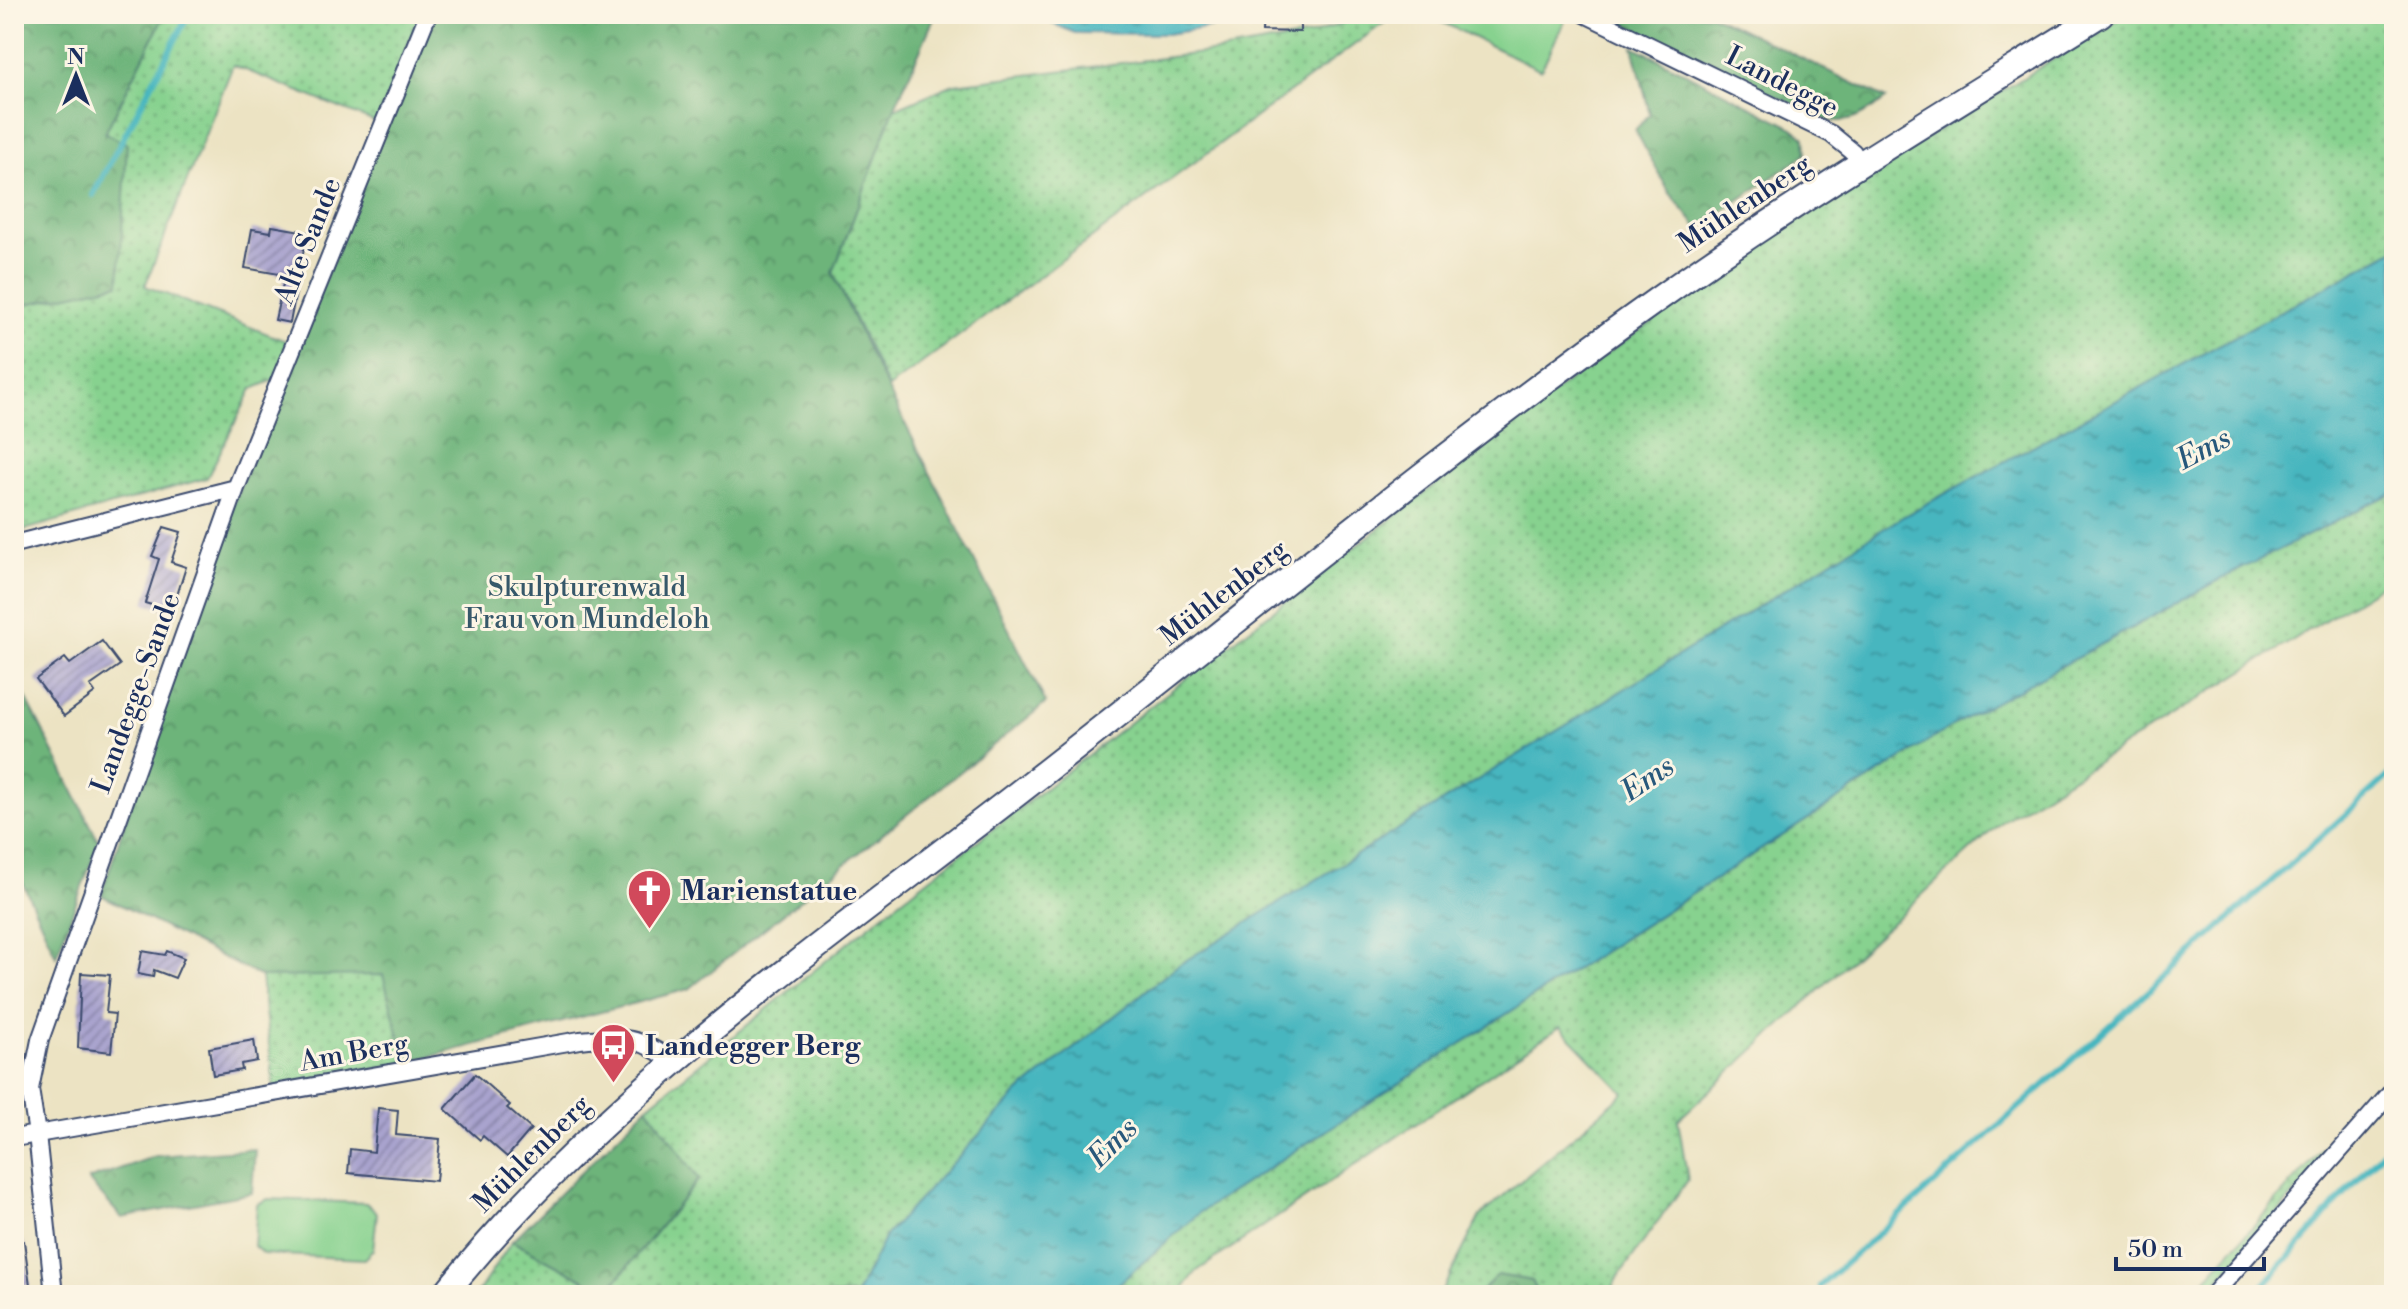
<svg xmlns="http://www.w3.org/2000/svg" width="2408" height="1309" font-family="'Libre Bodoni',serif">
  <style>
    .grass { fill: url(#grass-dots); stroke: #518076; stroke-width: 2 }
    .forest { fill: url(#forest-crowns); stroke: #44726c; stroke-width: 2 }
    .pitch { fill: #87d28f; stroke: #518076; stroke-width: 2 }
    .water { fill: url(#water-ripples); stroke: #31728e; stroke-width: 2 }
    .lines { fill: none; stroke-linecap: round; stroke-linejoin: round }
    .stream { stroke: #47b6bf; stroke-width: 6 }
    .building { fill: url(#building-hatch) }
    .minor-casing { stroke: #3a4a6d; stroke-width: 20 }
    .secondary-casing { stroke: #3a4a6d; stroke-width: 28 }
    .minor { stroke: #fff; stroke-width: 16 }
    .secondary { stroke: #fff; stroke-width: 24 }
    .labels { text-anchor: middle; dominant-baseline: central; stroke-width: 6; stroke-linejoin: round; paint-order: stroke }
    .street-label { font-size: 28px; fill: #1b2f5e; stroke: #fcf5e5 }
    .park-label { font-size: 28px; fill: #36586a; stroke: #fcf5e5 }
    .poi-label { font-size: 28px; font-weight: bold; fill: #1b2f5e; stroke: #fcf5e5; text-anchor: start }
    .water-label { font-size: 30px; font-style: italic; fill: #28587b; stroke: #fcf5e5 }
  </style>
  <defs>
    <pattern id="grass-dots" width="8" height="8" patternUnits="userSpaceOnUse" patternTransform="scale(2)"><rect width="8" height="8" fill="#87d28f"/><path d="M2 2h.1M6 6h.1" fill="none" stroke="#6eab78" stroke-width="1.8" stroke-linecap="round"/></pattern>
    <pattern id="forest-crowns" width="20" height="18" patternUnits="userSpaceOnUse" patternTransform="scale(2)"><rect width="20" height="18" fill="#6db47a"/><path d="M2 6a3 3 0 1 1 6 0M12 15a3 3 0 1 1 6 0" fill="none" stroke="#599367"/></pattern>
    <pattern id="water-ripples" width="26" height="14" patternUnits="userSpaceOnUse" patternTransform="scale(2)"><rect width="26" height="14" fill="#47b6bf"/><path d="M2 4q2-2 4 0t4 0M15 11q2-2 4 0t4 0" fill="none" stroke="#3a949e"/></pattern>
    <pattern id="building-hatch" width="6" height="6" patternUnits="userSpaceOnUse" patternTransform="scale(2)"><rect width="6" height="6" fill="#a9a3ce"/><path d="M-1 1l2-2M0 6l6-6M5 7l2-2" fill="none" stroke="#8985aa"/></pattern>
  </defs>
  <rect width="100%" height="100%" fill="#fcf5e5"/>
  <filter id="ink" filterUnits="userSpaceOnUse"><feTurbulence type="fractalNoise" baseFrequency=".0125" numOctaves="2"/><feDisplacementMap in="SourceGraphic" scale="16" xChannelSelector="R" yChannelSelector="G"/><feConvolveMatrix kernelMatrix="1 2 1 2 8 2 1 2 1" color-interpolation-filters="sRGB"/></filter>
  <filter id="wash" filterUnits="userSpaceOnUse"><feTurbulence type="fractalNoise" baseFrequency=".006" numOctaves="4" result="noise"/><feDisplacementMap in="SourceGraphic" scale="32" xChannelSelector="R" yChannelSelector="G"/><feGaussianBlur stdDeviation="1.8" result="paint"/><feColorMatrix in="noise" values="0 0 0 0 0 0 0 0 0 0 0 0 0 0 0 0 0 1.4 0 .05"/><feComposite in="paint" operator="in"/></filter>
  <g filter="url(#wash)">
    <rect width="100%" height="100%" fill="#ece3c3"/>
    <!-- grass -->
    <path class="grass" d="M165,14H420L377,123L233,65L145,286L291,343L274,380L252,389L207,478L17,532L14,539V307L119,284L105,133Z
      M1366,14H1396L888,388L833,273L894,109L954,84L1226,50L1311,35Z
      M2127,14H2394V250L1904,516L1177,966L1018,1093L886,1235L856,1295H476L512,1241L607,1292L699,1179L647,1107L876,920L1567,382L1822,202Z
      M2394,492V577L2001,822L1678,1120L1688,1180L1616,1280L1610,1295H1539L1532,1281L1497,1275L1478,1295H1440L1480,1216L1624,1093L1560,1027L1197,1271L1178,1295H1106L1199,1213L1955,724L2223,578Z
      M383,974L406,1063L274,1088L261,977Z
      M2394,1070V1082L2205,1295H2191Z"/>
    <!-- forest -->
    <path class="forest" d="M14,14H165L105,133L127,144L119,284L14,307Z
      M432,14H936L894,109L833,273L866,346L1046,703L689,989L406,1063L383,975L261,977L101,895L215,549Z
      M1604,14H1710L1886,99C1864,114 1852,126 1824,119Z
      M1633,46L1793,128L1805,138L1806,154L1698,228L1669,192L1635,130L1650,114Z
      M14,674L99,842L56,956L14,864Z
      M647,1107L699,1179L607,1292L512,1241Z
      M255,1149L252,1193L122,1218L88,1180L156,1156Z
      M1497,1275L1532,1281L1539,1295H1478Z"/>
    <!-- pitch -->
    <path class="pitch" d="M1425,14H1568L1541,70Z
      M268,1199L366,1203L377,1213L373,1250L364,1259L263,1254L254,1246L257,1204Z"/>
    <!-- water -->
    <path class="water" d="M1045,14H1227L1217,26L1167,34L1075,33L1051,23Z
      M2394,250V492L2223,578L1955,724L1199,1213L1106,1295H856L886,1235L1018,1093L1177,966L1904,516Z"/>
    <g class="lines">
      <!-- stream -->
      <path class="stream" d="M93,195L189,14
        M1820,1286L2394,771
        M2255,1295L2394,1139"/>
    </g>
    <g id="blocks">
      <!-- building -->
      <path class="building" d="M1263,14H1300V32L1262,31Z
        M272,226L307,232L290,323L275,320L285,275L245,268L252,229L271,232Z
        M164,527L181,532L171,562L186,567L172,611L145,603L159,559L152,556Z
        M102,641L120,665L90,686L95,693L64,716L36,679L65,658L70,664Z
        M142,951L165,955L167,951L184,958L175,978L154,970L153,977L138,974Z
        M81,973L110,975L106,1013L115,1014L111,1052L78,1048Z
        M254,1040L257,1061L241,1064L242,1070L213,1075L209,1048Z
        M475,1074L510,1105L507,1108L531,1129L507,1157L483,1136L480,1140L445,1109Z
        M378,1108L398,1110L396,1135L440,1139L436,1181L348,1173L350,1149L374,1152Z
        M24,1241L30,1285L14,1287V1242Z"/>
    </g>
  </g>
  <g filter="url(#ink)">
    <use href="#blocks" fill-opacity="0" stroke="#3a4a6d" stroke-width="2"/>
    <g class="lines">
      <defs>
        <path id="minor" d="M1585,14L1831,134L1853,152L1861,164
          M14,544L236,488
          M14,1138L580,1040C625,1036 638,1036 675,1063
          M54,1295L37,1134L30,1089L40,1040L236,488L428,14
          M2213,1295L2394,1089"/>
        <path id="secondary" d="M444,1295C607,1091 827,942 1031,783C1239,621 1443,452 1658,299C1801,197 1952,107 2101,14"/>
      </defs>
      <!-- minor casing -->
      <use href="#minor" class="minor-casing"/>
      <!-- secondary casing -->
      <use href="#secondary" class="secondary-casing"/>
      <!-- minor -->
      <use href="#minor" class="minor"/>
      <!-- secondary -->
      <use href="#secondary" class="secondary"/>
    </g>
  </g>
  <!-- icons -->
  <defs>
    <symbol id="church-pin" viewBox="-11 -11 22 30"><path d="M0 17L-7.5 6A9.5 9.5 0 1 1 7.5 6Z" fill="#d1495b" stroke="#fcf5e5"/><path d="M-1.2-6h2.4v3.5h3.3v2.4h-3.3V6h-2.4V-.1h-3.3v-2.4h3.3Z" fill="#fff"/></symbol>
    <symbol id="bus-pin" viewBox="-11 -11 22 30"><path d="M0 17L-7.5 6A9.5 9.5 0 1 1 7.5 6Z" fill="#d1495b" stroke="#fcf5e5"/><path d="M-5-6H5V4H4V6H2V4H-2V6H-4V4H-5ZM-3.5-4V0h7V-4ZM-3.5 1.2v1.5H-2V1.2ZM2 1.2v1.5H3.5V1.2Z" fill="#fff"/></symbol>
  </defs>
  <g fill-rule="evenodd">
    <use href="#church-pin" x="624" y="866" width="51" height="69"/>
    <use href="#bus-pin" x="588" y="1020" width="51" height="69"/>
  </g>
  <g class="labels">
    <!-- street labels -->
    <g class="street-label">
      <text transform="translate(1782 82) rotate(27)">Landegge</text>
      <text transform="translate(1745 204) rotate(-34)">Mühlenberg</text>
      <text transform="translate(308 241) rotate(-68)">Alte Sande</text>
      <text transform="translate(1224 593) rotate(-38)">Mühlenberg</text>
      <text transform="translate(136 693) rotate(-70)">Landegge-Sande</text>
      <text transform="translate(354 1053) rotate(-10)">Am Berg</text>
      <text transform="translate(532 1154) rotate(-45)">Mühlenberg</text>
    </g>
    <!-- park labels -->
    <g class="park-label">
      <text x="587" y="587">Skulpturenwald<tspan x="587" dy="32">Frau von Mundeloh</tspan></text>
    </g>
    <!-- poi labels -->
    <g class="poi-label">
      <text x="680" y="891">Marienstatue</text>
      <text x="645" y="1046">Landegger Berg</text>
    </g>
    <!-- water labels -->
    <g class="water-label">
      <text transform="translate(2204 449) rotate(-28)">Ems</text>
      <text transform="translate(1648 779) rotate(-34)">Ems</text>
      <text transform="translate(1113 1143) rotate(-45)">Ems</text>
    </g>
  </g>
  <!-- margin -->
  <rect width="2408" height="1309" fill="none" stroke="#fcf5e5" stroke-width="48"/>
  <!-- north arrow -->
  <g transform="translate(76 76)" stroke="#fcf5e5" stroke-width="6" paint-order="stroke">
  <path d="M0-6L14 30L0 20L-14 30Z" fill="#1b2f5e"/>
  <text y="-12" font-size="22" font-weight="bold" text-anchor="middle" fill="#1b2f5e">N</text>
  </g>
  <!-- scale -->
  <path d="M2116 1257v12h148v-12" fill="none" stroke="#1b2f5e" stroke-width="4"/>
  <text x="2128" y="1257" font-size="24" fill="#1b2f5e" stroke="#fcf5e5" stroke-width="6" paint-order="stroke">50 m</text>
</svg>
